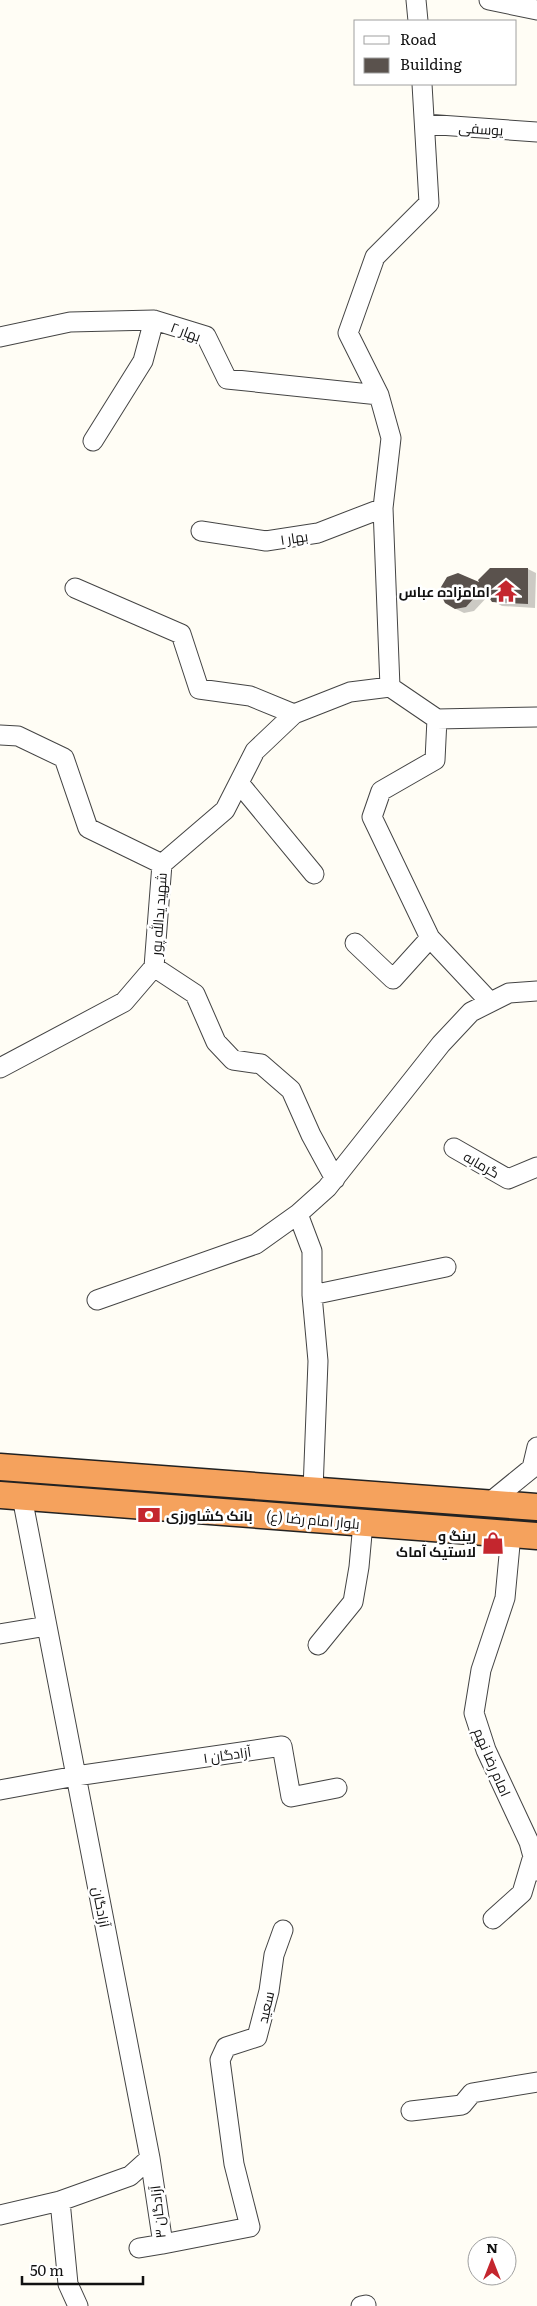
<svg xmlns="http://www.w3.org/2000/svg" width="537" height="2306" font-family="Literata,Cairo,serif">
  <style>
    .shadow { fill: #0003 }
    .building { fill: #5a524d }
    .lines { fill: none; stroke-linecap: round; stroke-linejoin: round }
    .minor-casing { stroke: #444; stroke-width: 21 }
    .highway-casing { stroke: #222; stroke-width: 29 }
    .minor { stroke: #fff; stroke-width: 19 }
    .highway { stroke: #f5a25d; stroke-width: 26 }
    .labels { text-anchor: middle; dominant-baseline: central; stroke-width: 5; stroke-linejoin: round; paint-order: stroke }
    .street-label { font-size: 14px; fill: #111; stroke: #fff }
    .poi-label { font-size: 14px; font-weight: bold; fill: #111; stroke: #fff; text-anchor: end }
  </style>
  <rect width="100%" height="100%" fill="#fffdf5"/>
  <!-- shadow -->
  <path class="shadow" d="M491,569H528L536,573L535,608L502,606L493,601L489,595L474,611L464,613L450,606L483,586Z"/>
  <!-- building -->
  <path class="building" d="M490,568H528V604L492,602L483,588L466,607L455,609L445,603L440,593L441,587L447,577L458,573L479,582L478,580Z"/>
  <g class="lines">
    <defs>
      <path id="minor" d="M416,0L418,21
        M489,0L537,10
        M425,124L537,132
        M0,337L70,322L154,320L206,336L227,379L379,395
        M93,441L143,361L154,320
        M201,531L266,541L318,533L383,508
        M75,588L181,634L199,689L250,696L294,714
        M390,687L383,508L391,438L379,395L348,333L375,257L429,203L422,84
        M437,719L435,760L381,791L372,817L430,938L490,1002
        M0,735L18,736L64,758L88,828L162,864
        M239,783L314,874
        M355,943L393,979L430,938
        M154,967L195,994L216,1042L233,1060L261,1064L291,1090L311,1135L335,1179
        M0,1068L124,1002L154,967L162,864L225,810L255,751L294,714L350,692L390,687L437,719L537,717
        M454,1148L508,1179L537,1167
        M312,1295L446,1267
        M97,1300L256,1244L298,1214
        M313,1490L318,1361L312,1295V1251L298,1214L327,1188L441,1044L471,1012L509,993L537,991
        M22,1497L150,2158L163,2244L139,2248
        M489,1503L532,1468L537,1447
        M511,1534L505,1598L481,1670L474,1713L486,1750L529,1842L537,1871
        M0,1634L47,1626
        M318,1645L353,1602L359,1567L363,1523
        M0,1790L76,1776L282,1746L291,1797L337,1788
        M493,1919L522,1893L533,1856
        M411,2111L462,2105L472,2093L537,2082
        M60,2201L68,2284L78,2306
        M0,2215L60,2201L130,2176L150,2158
        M163,2244L250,2227L234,2164L220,2060L226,2047L257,2037L269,1991L274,1955L283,1930
        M361,2306L366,2305"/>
      <path id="highway" d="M0,1467L537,1507
        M0,1495L537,1536"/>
    </defs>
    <!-- minor casing -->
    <use href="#minor" class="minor-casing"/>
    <!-- highway casing -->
    <use href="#highway" class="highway-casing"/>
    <!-- minor -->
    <use href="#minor" class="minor"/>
    <!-- highway -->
    <use href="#highway" class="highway"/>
  </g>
  <!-- icons -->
  <defs>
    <symbol id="temple-bare" viewBox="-9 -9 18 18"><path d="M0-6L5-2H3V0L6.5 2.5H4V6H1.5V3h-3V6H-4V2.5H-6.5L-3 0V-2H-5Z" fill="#c4262e" stroke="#fff" stroke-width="2.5" paint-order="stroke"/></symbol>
    <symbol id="bank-bare" viewBox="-9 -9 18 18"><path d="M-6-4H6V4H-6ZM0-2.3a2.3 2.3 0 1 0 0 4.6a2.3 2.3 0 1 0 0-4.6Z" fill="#c4262e" stroke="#fff" stroke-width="2.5" paint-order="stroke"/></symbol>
    <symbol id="shop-bare" viewBox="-9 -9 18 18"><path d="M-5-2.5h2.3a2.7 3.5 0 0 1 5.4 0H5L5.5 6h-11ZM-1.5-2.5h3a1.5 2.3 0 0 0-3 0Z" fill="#c4262e" stroke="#fff" stroke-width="2.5" paint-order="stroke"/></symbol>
  </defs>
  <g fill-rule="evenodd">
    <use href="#temple-bare" x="490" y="575" width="32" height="32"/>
    <use href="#bank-bare" x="133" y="1499" width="32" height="32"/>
    <use href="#shop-bare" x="477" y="1527" width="32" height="32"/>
  </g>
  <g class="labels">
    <!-- street labels -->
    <g class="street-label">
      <text transform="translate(481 128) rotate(4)">یوسفی</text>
      <text transform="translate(186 331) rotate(20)">بهار ۲</text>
      <text transform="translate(294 537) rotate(-8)">بهار ۱</text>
      <text transform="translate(158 914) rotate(-86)">شهید یدالله پور</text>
      <text transform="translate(482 1164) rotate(30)">گرمابه</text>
      <text transform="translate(313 1519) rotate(5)">بلوار امام رضا (ع)</text>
      <text transform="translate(227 1754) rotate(-8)">آزادگان ۱</text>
      <text transform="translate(493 1762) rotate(67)">امام رضا نهم</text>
      <text transform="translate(102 1907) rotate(79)">آزادگان</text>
      <text transform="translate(265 2007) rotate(-77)">سعید</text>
      <text transform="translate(157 2212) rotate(-96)">آزادگان ۳</text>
    </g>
    <!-- poi labels -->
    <g class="poi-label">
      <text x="490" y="591">امامزاده عباس</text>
      <text x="166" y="1515" text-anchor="start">بانک کشاورزی</text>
      <text x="476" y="1535">رینگ و<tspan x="476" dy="16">لاستیک آماک</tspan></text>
    </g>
  </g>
  <!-- legend -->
  <rect x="354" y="20" width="162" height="65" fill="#ffffff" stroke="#a0a0a0"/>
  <rect x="364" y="36" width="25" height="8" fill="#ffffff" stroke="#a0a0a0"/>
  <text x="400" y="45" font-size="15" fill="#111111">Road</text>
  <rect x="364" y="58" width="25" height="15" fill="#5a524d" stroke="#a0a0a0"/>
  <text x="400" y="70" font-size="15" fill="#111111">Building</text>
  <!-- north arrow -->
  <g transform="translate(492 2261)"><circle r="24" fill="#ffffff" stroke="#a0a0a0"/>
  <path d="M0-4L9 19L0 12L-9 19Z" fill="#c4262e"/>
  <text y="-8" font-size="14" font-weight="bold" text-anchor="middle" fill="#111111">N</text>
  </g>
  <!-- scale -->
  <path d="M22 2276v8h121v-8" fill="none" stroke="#111111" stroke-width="2.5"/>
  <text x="30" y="2276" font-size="15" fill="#111111" stroke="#ffffff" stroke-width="4" paint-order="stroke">50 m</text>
</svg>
